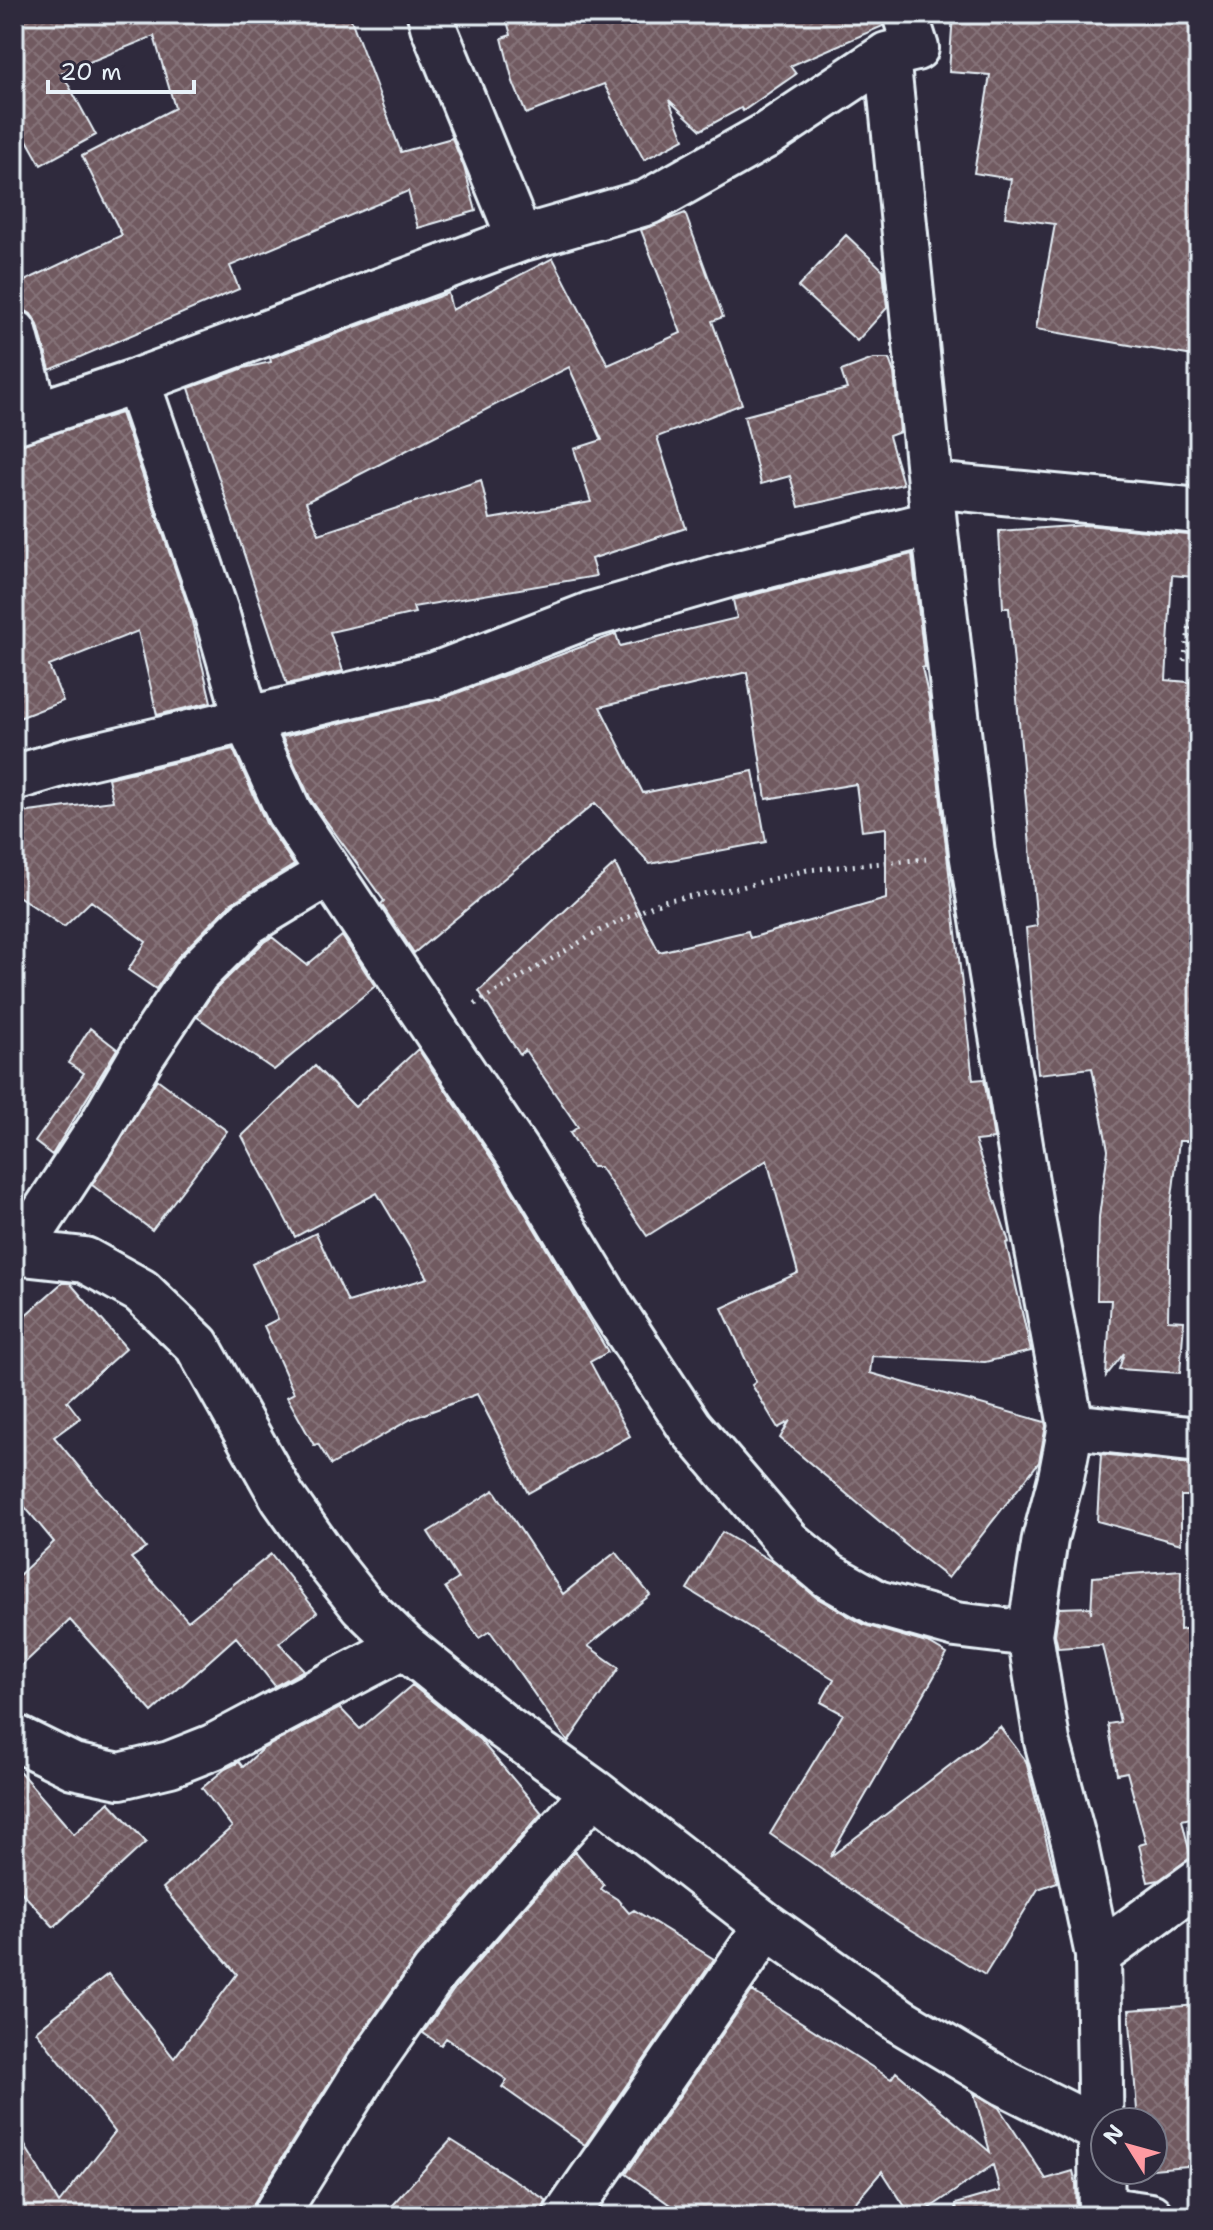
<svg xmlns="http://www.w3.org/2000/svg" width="1213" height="2230" font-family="'Shantell Sans',sans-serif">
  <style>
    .building { fill: url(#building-cross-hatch); stroke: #e8f1f8; stroke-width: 2; fill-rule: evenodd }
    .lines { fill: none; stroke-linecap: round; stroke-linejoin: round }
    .minor-casing { stroke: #e8f1f8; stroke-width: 50 }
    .path { stroke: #e8f1f8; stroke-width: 5; stroke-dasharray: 2 6; stroke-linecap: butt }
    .minor { stroke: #2f2a3d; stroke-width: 44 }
  </style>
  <defs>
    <pattern id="building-cross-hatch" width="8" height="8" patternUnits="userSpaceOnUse" patternTransform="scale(2)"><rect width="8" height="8" fill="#715a60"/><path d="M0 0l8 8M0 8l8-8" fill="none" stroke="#857278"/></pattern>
  </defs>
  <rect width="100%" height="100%" fill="#2f2a3d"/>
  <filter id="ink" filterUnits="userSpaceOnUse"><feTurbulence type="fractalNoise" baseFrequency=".0125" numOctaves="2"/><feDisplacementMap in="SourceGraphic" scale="16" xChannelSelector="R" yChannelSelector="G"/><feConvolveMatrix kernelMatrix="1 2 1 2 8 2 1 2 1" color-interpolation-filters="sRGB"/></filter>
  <g filter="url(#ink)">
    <!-- building -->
    <path class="building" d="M14,14H349L401,152L452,138L464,167L476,211L418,228L408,191L230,266L239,289L50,370L38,325L31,314L21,308H14V286L122,235L82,156L175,108L154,36L62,73L96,135L41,165L14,117Z
      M505,14H881L883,26L790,66L796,74L743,111L741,108L701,130L669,100L684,139L644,160L604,84L526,114L513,82L502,38L511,35Z
      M953,14H1199V357L1036,329L1055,224L1005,217L1011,179L974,173L990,75L949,72Z
      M685,213L723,317L712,321L742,404L657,437L686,528L591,559L596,576L413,607L415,613L330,632L343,671L287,684L189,388L244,368L271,362L270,358L448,293L452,310L553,258L608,365L681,333L641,230ZM569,367L602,440L574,449L591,502L490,519L481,480L319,534L306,502Z
      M846,235L883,270L887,308L857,341L798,287Z
      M873,359H889L894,373L900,432L889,436L903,484L799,507L790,476L761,484L744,416L847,389L841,371Z
      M121,413L189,609L211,702L157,715L138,631L49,666L63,701L14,720V446Z
      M1087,525L1198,536L1194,577L1172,575L1166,680L1199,683V1141H1179L1170,1213L1168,1320L1184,1321L1180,1373L1119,1369L1124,1353L1106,1376L1111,1300H1097L1099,1217L1108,1150L1092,1068L1038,1074L1026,928L1037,926L1009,608H1003L999,531Z
      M912,554L925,667L922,668L929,699L973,1080L984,1079L994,1139L975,1141L1009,1242L1006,1243L1031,1351L985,1362L872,1356L870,1373L1045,1422L1046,1426L1039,1462L948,1578L902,1542L903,1541L780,1438L789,1422L778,1428L752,1385L756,1382L722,1308L798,1273L767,1160L647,1236L600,1167H592L570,1133L578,1127L525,1050L520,1055L479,991L615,864L659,952L748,931L750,938L886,899V828L862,831L856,784L766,799L747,672L600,707L643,793L753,771L766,842L650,864L595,803L414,953L381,904L384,901L311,800L282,737L441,699L616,634L620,646L737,618L733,600Z
      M233,749L266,823L294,865L230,904L178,957L156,989L128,970L146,942L91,901L64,927L14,893V814L113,801L108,778Z
      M342,936L375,986L274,1070L197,1017L215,990L264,942L272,937L307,965Z
      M90,1028L117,1049L52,1155L35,1142L84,1073L68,1063Z
      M418,1049L502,1174L608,1352L590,1362L630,1436L528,1493L477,1394L411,1419L331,1465L318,1444L314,1445L287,1397L294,1393L264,1326L278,1319L252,1264L316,1233L348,1302L428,1278L377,1193L295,1237L242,1136L315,1066L355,1107Z
      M157,1079L227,1131L152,1230L92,1185Z
      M62,1283H70L126,1348L67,1401L80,1418L54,1437L146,1548L131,1558L188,1621L271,1554L317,1612L279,1643L304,1670L275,1686L236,1637L152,1712L70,1620L14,1673V1580L54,1542L14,1494V1325Z
      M1101,1454L1199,1465V1496H1181V1544L1097,1521Z
      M494,1490L563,1594L616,1552L650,1595L588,1646L619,1668L568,1742L490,1631L479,1638L445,1587L458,1579L428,1532Z
      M722,1532L776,1564L817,1598L865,1625L930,1644L947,1654L830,1857L1000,1727L1026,1761L1057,1882L1038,1889L985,1975L889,1916L770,1834L843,1714L821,1702L834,1679L687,1589Z
      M1181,1570L1180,1630L1199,1626V1816L1182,1820L1191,1858L1159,1880L1148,1882L1139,1845L1146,1843L1127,1772L1117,1774L1108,1724L1120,1722L1102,1645L1058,1648L1055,1634L1059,1608L1090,1607L1091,1613L1093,1577Z
      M412,1685L480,1740L542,1813L415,1958L346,2056L254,2203L250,2216H14V2127L59,2203L115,2132L36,2031L108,1974L174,2058L237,1974L163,1888L232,1827L202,1788L225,1769L239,1762L243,1767L262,1749L340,1708L360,1729Z
      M14,1765L74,1834L109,1802L146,1842L54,1927L14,1884Z
      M575,1851L604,1885L601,1889L617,1899L629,1913L634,1910L714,1959L585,2145L502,2087L507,2080L446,2038L441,2045L423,2033L455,1988Z
      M752,1991L891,2079L896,2072L990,2152L974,2093L999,2108L1046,2179L1073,2171L1076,2183L1077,2216H956L955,2204L1000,2191L993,2165L918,2216H911L882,2171L844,2216H686L626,2174Z
      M1199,2005V2165L1153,2169V2122H1138L1129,2010Z
      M451,2140L546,2200L541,2216H382Z"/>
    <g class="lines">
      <defs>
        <path id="minor" d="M430,14L433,26L520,239
          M905,14L916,48L887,55L934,523L972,853L1032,1218L1071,1426L1061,1478L1045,1539L1030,1634L1047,1741L1075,1845L1098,1955L1102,2216
          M14,332L36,414
          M137,381L216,612L247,720L289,812L523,1161L612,1308L690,1427L788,1542L829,1576L877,1603L956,1625L1030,1634
          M14,422L137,381L520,239L648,202L765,136L887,55
          M931,485L1199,511
          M14,778L71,761L435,675L590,615L728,575L934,523
          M14,1252L85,1260L141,1291L197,1345L283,1498L331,1566L362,1605L404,1646L505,1728L594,1792L767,1926L901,2021L1005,2083L1099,2130
          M18,1253L100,1128L143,1054L196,974L248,922L329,873
          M1071,1426L1199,1440
          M14,1737L73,1766L120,1776L170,1764L213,1747L404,1646
          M1098,1955L1199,1881
          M1102,2209L1150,2216
          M275,2216L367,2069L435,1972L594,1792
          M566,2216L767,1926"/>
      </defs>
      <!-- minor casing -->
      <use href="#minor" class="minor-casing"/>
      <!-- path -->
      <path class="path" d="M1184,661L1199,569
        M475,1004L599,931L663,901L742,887L807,870L926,859"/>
      <!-- minor -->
      <use href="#minor" class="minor"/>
    </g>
  </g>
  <!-- margin -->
  <rect width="1213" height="2230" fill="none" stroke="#2f2a3d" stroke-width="48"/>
  <rect x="24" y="24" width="1165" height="2182" fill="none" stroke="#e8f1f8" stroke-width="3" filter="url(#ink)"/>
  <!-- north arrow -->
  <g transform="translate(1129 2146) rotate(307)"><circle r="38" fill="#2f2a3d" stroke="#797a88" stroke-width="2"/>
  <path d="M0-6L14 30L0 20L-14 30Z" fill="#ff9aa2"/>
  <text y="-12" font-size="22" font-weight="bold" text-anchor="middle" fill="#e8f1f8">N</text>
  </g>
  <!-- scale -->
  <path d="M48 80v12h146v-12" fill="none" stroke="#e8f1f8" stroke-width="4"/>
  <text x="60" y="80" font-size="24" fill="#e8f1f8" stroke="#2f2a3d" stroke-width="6" paint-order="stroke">20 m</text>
</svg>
